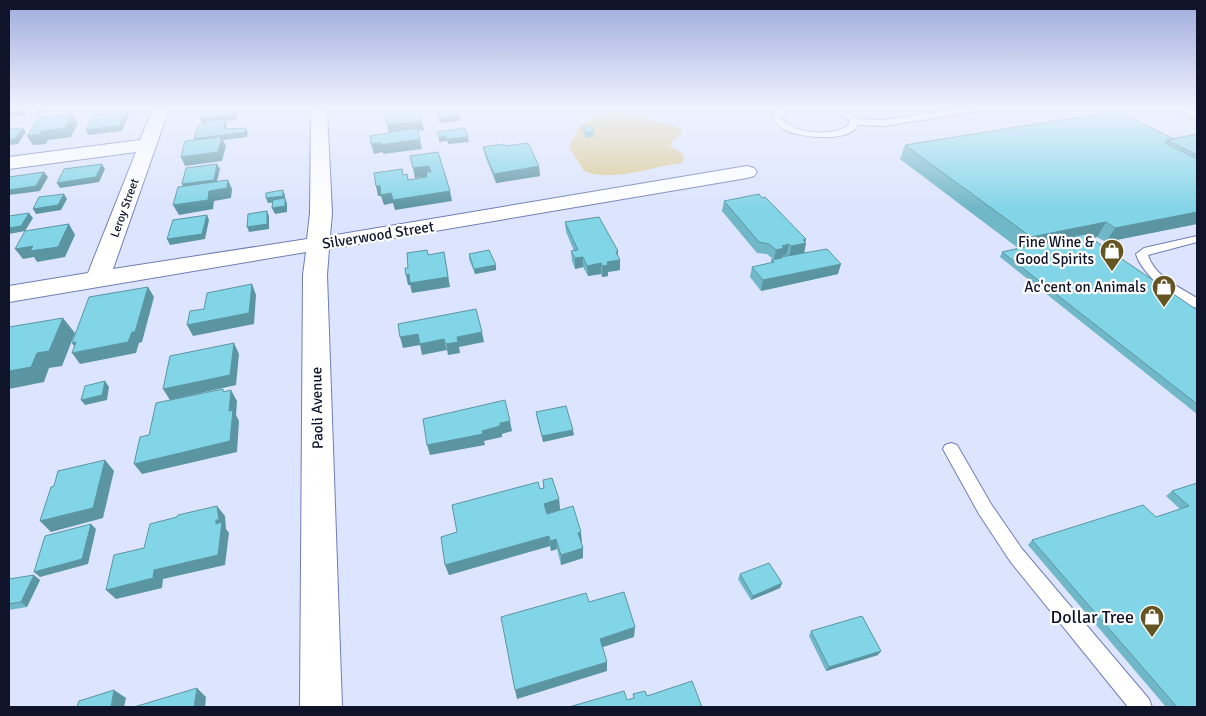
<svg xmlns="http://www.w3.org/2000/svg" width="1206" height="716" font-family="Signika,sans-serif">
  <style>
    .green { fill: #dbca94 }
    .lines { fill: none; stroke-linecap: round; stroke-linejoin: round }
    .service-casing { stroke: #707eb8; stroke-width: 2 }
    .minor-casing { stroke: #707eb8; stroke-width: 2 }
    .service { fill: #fff; fill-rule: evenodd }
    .minor { fill: #fff; fill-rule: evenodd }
    .wall { fill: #70b7c7 }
    .shaded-wall { fill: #5b95a2 }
    .building { fill: #82d5e7; stroke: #5b95a2 }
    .labels { text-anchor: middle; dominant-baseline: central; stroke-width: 4.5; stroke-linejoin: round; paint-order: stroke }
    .far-street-label { font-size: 12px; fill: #10142a; stroke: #fff }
    .street-label { font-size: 15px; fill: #10142a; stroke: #fff }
    .poi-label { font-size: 15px; fill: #10142a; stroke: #fff; text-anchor: end }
    .near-poi-label { font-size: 18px; fill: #10142a; stroke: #fff; text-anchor: end }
  </style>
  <rect width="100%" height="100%" fill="#dce4fe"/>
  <!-- green -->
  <path class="green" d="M610,109H623L655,122L665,123L680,128L682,134L673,141L670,146L683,154L684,158L682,163C654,166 611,183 584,171L569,147L578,128L595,114Z"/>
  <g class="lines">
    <defs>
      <path id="service" d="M778,109H790L780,117C794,135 832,137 849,125V120L834,109H843L857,119L883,120L959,109H978L974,112L883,126L858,125C851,143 800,138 785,130C779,127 776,123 772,117Z
        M1197,236V242L1148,255C1155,277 1179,287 1197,298V308C1176,302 1142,275 1136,254L1144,248Z
        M951,443L957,445L991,504L1022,549L1149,699L1152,707H1128L1010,561L979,514L943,449L945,445Z"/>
      <path id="minor" d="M153,109H169L113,269L307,239L310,213L311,109H327L332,213L330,236L747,166L754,168L757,172L754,176L747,178L329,249L327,275L342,707H300L303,275L306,252L9,302V286L88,273L136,152L9,169V157L140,140Z
        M1178,109H1197V119L1180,113Z"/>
    </defs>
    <!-- service casing -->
    <use href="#service" class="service-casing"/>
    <!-- minor casing -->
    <use href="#minor" class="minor-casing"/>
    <!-- service -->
    <use href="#service" class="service"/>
    <!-- minor -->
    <use href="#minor" class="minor"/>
  </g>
  <!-- wall -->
  <path class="wall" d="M583,126L594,132V137L586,138L583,131Z
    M1197,134V224L1106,242L1097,237L1091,238L1197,310V414L1000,257L1002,252L1018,248L900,159L905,145L1174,139Z
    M506,146L539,166L540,176L496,183L485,156L483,147Z
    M724,201L805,242L806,243L804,253L838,274L761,291L750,277L752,267L771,263V260H774L767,254L757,253L722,211Z
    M565,222L618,256L620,260V270L608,272V276L602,277L601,274L588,276L583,267L575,269L572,261L571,251H574L566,232Z
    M469,254L496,265V270L475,274L469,259Z
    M536,412L574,435L543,442L537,418Z
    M543,480L559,499L560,510L582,542H581L583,548V558L561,565L557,549L551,551L550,546L449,575L445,565L457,532L540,489L543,488Z
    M1197,483V707H1166L1028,545L1032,540L1156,517L1180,509L1166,496L1172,491Z
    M740,574L782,583L780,588L751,600L738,579Z
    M9,579L40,580L27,607L9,610Z
    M811,631L878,655L826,671L809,636Z"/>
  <!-- shaded-wall -->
  <path class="shaded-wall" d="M24,109H28L29,111L26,115L9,117V112Z
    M36,109H49L46,113L39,114Z
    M127,109H128L130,113L122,131L88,135L86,130Z
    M235,109L237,113L236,120L226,121L227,124L226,134L224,129L225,121L202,124L200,119Z
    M385,109H422V111L391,115L386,112Z
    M72,114L78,123L71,137L48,140L46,144L33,145L27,136Z
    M459,116L460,121L440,123L439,119Z
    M422,121L424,130L389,134L387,125Z
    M23,128L26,132L18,144L9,145V140Z
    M246,128L248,132L247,137L223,140L226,146L222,161L185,166L181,157L197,144L194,139Z
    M446,136L447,141L439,142V137Z
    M468,137L469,142L448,144L447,139Z
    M420,139L422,149L383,154V152L374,154L371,144Z
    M102,164L105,169L99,182L60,188L57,183Z
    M217,164L220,169L216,185L184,189L182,184Z
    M429,166L431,176L415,178L413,168Z
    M539,166L540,176L496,183L494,174Z
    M44,172L48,177L40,191L9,195V190Z
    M228,180L232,189L231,198L214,201L213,209L179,215L173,205L209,191Z
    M376,186H380L391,193L450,191L452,201L395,210L393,203L384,205L381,196H378Z
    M283,190L285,195V201L268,203L266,198Z
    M64,194L67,199L61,210L36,214L33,209Z
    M285,198L287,203V212L275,214L272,208Z
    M267,211L269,216V229L249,232L247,227Z
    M1197,212V224L1106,242L1115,228Z
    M29,213L33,218L25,231L9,234V228Z
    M207,215L209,220L205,239L170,245L167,239Z
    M1106,222L1097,237L1023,252L1031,237Z
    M69,224L75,235L65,257L37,262L34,257L23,259L15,249Z
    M806,239L805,244L806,243L804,254L789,257L791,246L803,240Z
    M789,244L787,254L782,256L781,259L774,260L776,250L782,246Z
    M618,251V260H620V270L608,272V276L602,277V266L616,252Z
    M444,252L450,287L412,293L410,285H408L406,275Z
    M583,257V267L575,269V258Z
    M601,263V274L588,276L587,266Z
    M841,264L838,274L761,291L763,280Z
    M496,265V270L475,274L474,269Z
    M252,284L256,295L254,324L193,336L187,325Z
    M148,287L154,297L142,342L139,343L136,353L80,364L72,353L78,352L72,343Z
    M63,318L75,333L62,366L49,368L44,382L9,389V371L37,353Z
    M482,332L484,342L459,347L460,353L448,355L446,344L457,337Z
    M418,334L444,339L447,350L422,355L420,345L403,348L400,337Z
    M234,343L239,354L236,385L170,400L163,389Z
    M105,381L109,387L107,400L85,405L81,400Z
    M231,390L237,401L236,415L239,421L237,452L142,474L134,464L229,411Z
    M510,421L512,431L502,434V437L484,441L485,445L430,455L427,445L482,431L500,423Z
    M573,430L574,435L543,442L542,436Z
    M105,460L114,471L103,518L51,532L40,521Z
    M559,499L560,510L545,514L544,504Z
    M217,506L225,516L226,529L229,533L225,565L163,579L162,588L116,599L106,590L154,570L216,524Z
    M91,524L96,529L88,564L40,577L34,572Z
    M581,532L582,542L578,543V533Z
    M549,536L550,546L449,575L445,565Z
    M556,539L557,549L551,551L550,541Z
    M583,548V558L561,565V555Z
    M34,575L40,580L27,607L21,602Z
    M782,583L780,588L751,600L753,596Z
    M635,627L634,637L600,648V639Z
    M881,651L878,655L826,671L829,667Z
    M607,662V671L517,699L515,690Z
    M197,688L206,697L205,707H194Z
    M114,690L126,698L124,707H111Z"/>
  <!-- building -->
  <path class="building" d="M9,109H24L23,110L9,112Z
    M118,109H127L119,126L86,130L94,115L116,112Z
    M203,109H235L234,115L200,119Z
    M389,109H401L390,110Z
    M404,109H419L422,121L387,125L384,111Z
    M436,109H457L459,116L439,119Z
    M1117,111L1174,139L1167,140L1165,143L1197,159V212L1115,228L1106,222L1031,237L905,145Z
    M72,114L65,128L42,131L40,134L27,136L39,118Z
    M226,119L224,129L246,128L245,132L194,139L198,126L206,125L207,121Z
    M583,126H591L594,132L586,133Z
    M23,128L15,139L9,140V129Z
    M417,128L420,139L381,145V143L371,144L370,136Z
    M465,128L468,137L447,139L446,136L439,137L437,132Z
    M1197,134V155L1167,140Z
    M222,137L218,152L181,157L185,141Z
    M528,143L539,166L494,174L483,147L504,144L506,146Z
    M438,152L450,191L393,200L391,193L381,195L380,186H376L374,173L402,169L403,175L407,174L408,180L427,177L426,172H431L429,166L413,168L410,156Z
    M102,164L96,177L57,183L64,169Z
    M217,164L214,180L182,184L186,168Z
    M44,172L36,186L9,190V177Z
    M228,180L227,188L209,191L208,200L173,205L178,187Z
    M283,190V196L266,198V193Z
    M64,194L58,205L33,209L39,197Z
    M759,194L762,198L765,197L806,239L803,240L806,243L791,246L789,244L782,246L784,248L776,250L769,244L759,242L724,201Z
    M285,198V206L272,208L273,200Z
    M267,211V224L247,227L248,214Z
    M29,213L21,226L9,228V216Z
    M207,215L202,234L167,239L173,220Z
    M599,217L618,251L616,252L620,260L607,262L608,265L602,266L601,263L587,266L583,257L575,258L571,251L578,250L565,222Z
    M69,224L58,247L30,251L33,246L15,249L25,231Z
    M1085,234L1197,310V404L1002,252Z
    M827,249L841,264L763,280L752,267L774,262L771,260L782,258L781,257Z
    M427,250L428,255L444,252L448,277L410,283L409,274L406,275L405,268H408L407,253Z
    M489,250L496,265L474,269L469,254Z
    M252,284L249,313L187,325L190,311L204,309L207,293Z
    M148,287L135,332H132L128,342L72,353L76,342L72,343L89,297Z
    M476,309L482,332L457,337L458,342L446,344L444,339L420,344L418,334L400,337L398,324Z
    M63,318L49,351L37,353L31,367L9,371V327Z
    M234,343L230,375L163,389L170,356Z
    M105,381L102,395L81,400L85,386Z
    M223,389V392L231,390L229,411L233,410L230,441L134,464L140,437L149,435L156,403Z
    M505,400L510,421L500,423V426L482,431L483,434L427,445L423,419Z
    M566,406L573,430L542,436L536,412Z
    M105,460L93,508L40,521L51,487L54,486L58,471Z
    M552,478L559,499L544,504L547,514L573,506L581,532L578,533L583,548L561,555L556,539L550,541L549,536L445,565L441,537L457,532L452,505L538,482L540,489L544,488L543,480Z
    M1197,483V707H1177L1032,540L1143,505L1156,517L1189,506L1172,491Z
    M217,506L219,520H216V524L222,522L218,555L154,570L153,578L106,590L114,555L144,548L150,524L177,517L178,515Z
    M91,524L82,559L34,572L45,536Z
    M769,563L782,583L753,596L740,574Z
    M34,575L21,602L9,604V579Z
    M624,592L635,627L600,639L607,662L515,690L501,617L586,593L589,602Z
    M862,616L881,651L829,667L811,631Z
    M692,681L702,707H569L624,691L627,700L634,698L633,694L645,691L647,696Z
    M197,688L194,707H134Z
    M114,690L111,707H77L79,701Z"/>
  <!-- sky -->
  <linearGradient id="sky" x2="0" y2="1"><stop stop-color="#9fabdc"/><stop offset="0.52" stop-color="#eff3ff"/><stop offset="1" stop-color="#eff3ff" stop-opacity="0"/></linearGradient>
  <rect width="1206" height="209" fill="url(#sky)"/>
  <!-- icons -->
  <defs>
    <symbol id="shop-pin" viewBox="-11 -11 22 30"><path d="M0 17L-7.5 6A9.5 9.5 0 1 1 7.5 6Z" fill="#645522" stroke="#fff"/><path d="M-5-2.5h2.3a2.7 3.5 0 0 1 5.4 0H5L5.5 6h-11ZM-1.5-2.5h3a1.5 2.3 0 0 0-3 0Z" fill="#fff"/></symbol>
  </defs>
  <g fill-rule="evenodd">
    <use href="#shop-pin" x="1098" y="237" width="28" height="38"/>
    <use href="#shop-pin" x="1150" y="273" width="28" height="38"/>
    <use href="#shop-pin" x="1138" y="603" width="28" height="38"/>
  </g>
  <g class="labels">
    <!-- far-street labels -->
    <g class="far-street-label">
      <text transform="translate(125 208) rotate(-70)">Leroy Street</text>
    </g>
    <!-- street labels -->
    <g class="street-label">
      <text transform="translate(378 235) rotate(-9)">Silverwood Street</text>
      <text transform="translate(317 408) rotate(-91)">Paoli Avenue</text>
    </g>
    <!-- poi labels -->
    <g class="poi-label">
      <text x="1094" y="242">Fine Wine &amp;<tspan x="1094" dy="17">Good Spirits</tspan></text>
      <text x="1146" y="287">Ac'cent on Animals</text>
    </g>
    <!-- near-poi labels -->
    <g class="near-poi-label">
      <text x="1134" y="617">Dollar Tree</text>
    </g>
  </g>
  <!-- border -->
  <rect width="1206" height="716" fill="none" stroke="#10142a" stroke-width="20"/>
</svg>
